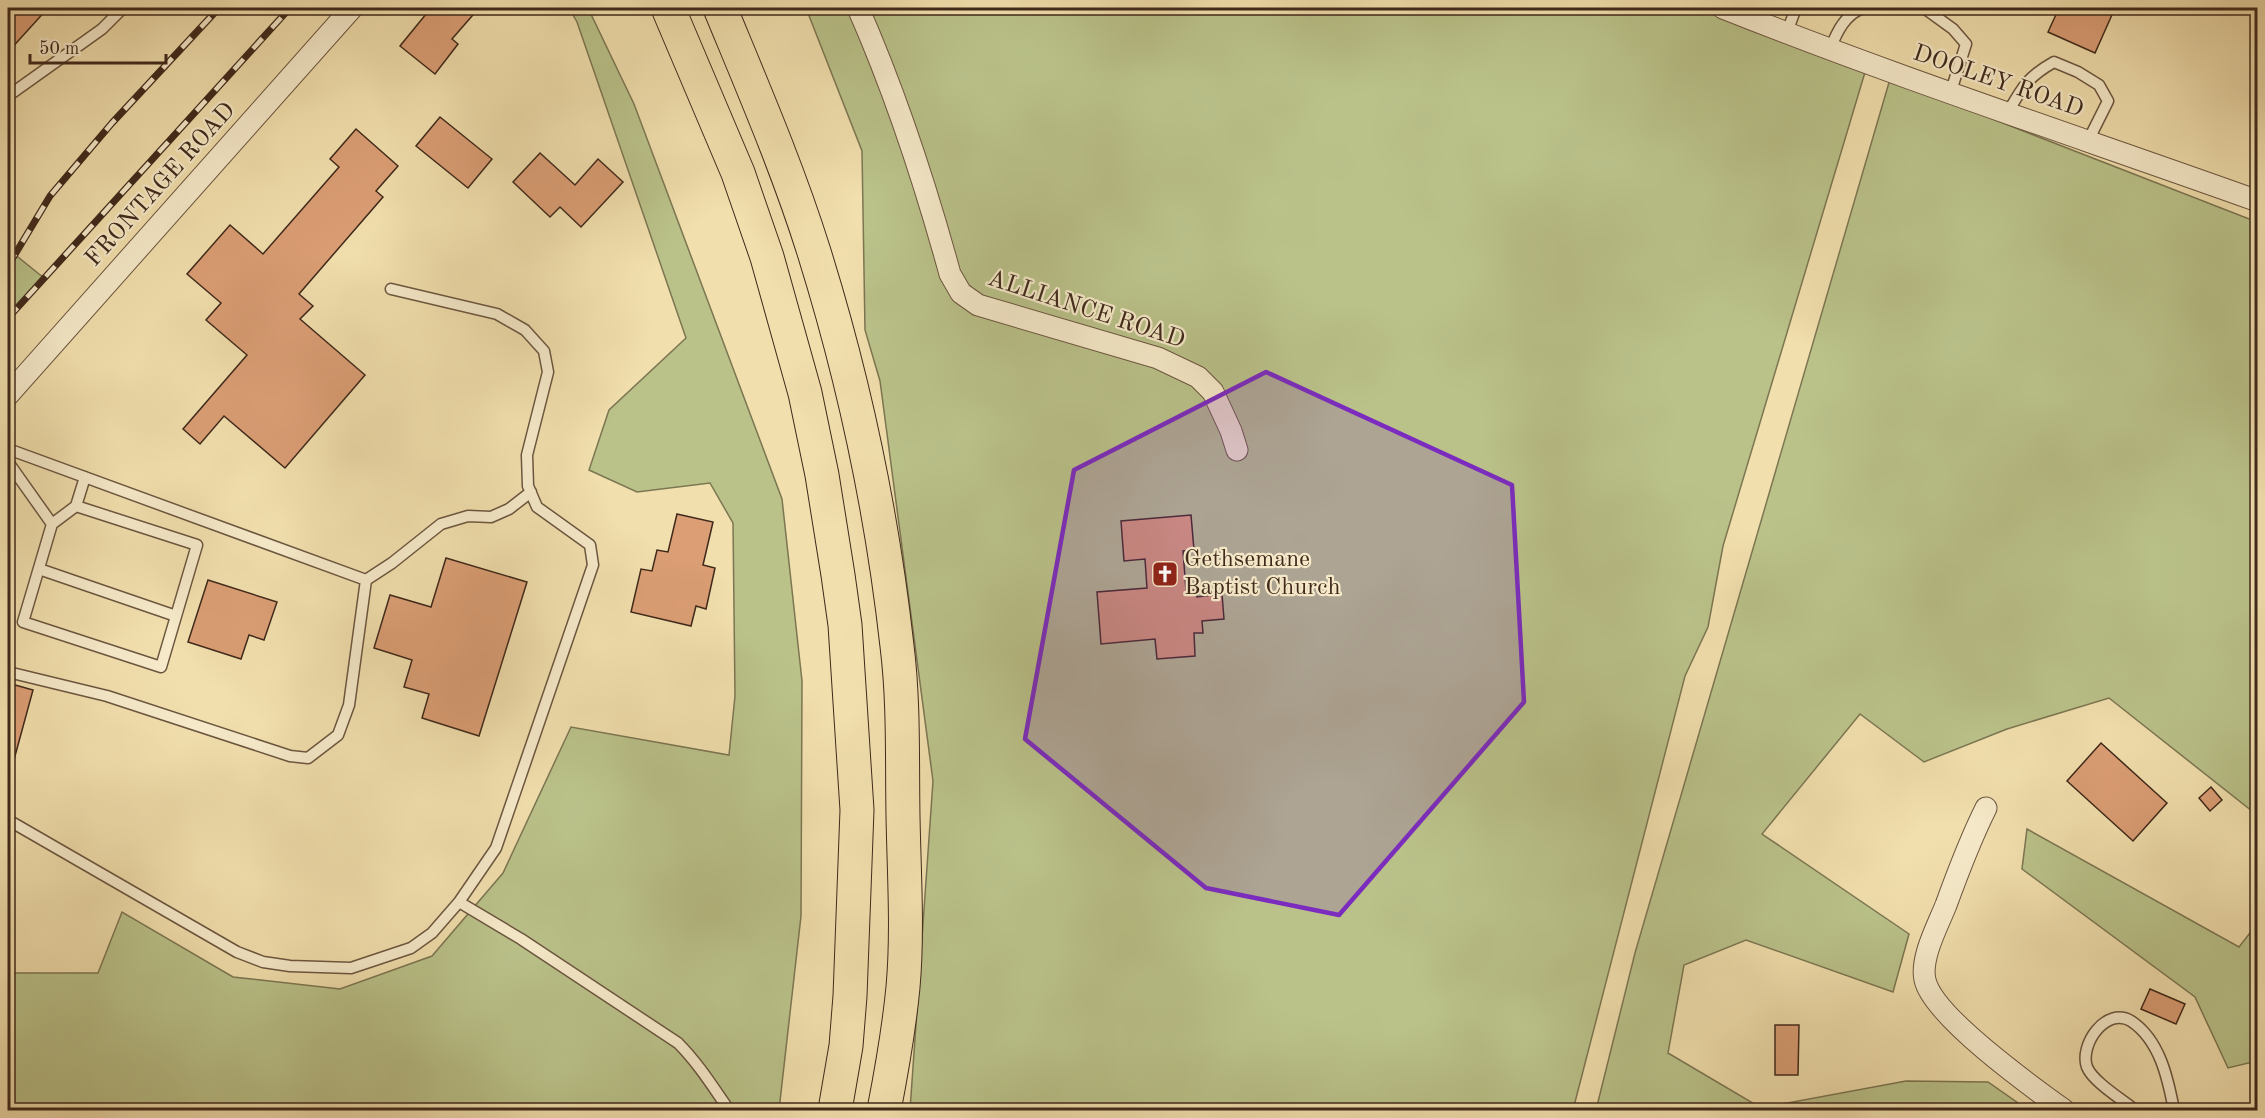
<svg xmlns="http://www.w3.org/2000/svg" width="2265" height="1118" font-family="'Old Standard TT',serif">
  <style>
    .green { fill: #bac28a; stroke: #7c7652; stroke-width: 1.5 }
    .building { fill: #db9e75; stroke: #3f291b; stroke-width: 1.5 }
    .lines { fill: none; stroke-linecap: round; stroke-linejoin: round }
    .service-casing { stroke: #6c5640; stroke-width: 13 }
    .minor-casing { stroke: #6c5640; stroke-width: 23 }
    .motorway-casing { stroke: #3f291b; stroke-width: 35 }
    .service { stroke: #f6eaca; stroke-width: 10 }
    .minor { stroke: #f6eaca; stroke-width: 21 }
    .motorway { stroke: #f1dfad; stroke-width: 33 }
    .rail-casing { stroke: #3f291b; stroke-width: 7 }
    .rail { stroke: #f6eaca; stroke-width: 4.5; stroke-dasharray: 14; stroke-linecap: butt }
    .marked { fill: #7b2cbf; fill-opacity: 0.2; stroke: #7b2cbf; stroke-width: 4.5; stroke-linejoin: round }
    .labels { text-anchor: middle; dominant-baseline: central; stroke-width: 4.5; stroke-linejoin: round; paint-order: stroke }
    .street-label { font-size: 24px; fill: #3f291b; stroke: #f6eaca }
    .poi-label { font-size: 24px; fill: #3f291b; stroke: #f6eaca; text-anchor: start }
  </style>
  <rect width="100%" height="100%" fill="#f1dfad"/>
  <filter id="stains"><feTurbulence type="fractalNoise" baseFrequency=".00333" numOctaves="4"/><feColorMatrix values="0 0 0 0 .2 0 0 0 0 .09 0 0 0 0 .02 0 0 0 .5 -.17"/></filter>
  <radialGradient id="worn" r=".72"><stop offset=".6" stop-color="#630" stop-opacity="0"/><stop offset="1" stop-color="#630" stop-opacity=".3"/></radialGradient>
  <!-- green -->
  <path class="green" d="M569,8H588L634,104L782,499L802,681L801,916L779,1110H8V973H98L122,912L233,977L340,989L432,956L503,873L571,727L729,755L735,696L733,523L710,483L637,492L589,470L609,410L686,338L577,22Z
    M806,8H1707L1866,69L1723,546L1708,627L1685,676L1573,1110H910L933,781L880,381L865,330L862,151Z
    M1890,79L2257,222V815L2109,698L2007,729L1924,762L1860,714L1762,834L1909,934L1893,992L1746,940L1684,965L1668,1053L1761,1108L1906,1081L1988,1082L2028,1110H1596L1635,953Z
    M8,249L44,278L8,317Z
    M2027,829L2239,947L2257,924V1061L2228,1068L2195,997L2022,869Z"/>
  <!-- building -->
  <path class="building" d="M8,8H48L8,52Z
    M431,8H479L452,39L458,44L435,74L400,46Z
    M2059,8H2115L2095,53L2048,32Z
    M440,117L492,159L468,188L416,146Z
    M356,129L398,166L376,191L383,197L299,294L313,306L300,319L365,375L285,468L224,416L200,444L183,429L247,355L206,320L221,303L187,274L230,225L263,254L339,167L330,159Z
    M540,153L575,185L598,159L623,182L581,227L560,207L550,217L513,182Z
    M677,514L713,522L703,565L715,568L706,609L696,606L691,626L631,612L641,569L652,571L657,550L668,552Z
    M1191,515L1194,550L1183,551L1186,590H1197V597L1222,594L1224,619L1202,621L1203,633H1194L1195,656L1157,659L1155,639L1101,644L1097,592L1147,588L1145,559L1124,561L1121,521Z
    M446,558L527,582L479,736L422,718L429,694L404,687L412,660L374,648L390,595L431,607Z
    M208,580L277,602L264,640L249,635L241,659L188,642Z
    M8,683L33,690L12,767L8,766Z
    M2101,743L2167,803L2133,841L2067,781Z
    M2211,787L2222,800L2210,811L2199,798Z
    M2150,989L2185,1004L2176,1024L2141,1009Z
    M1775,1025H1799L1798,1075H1775Z"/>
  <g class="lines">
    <defs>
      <path id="service" d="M1924,8L1953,29L1966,44L1950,94
        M1787,32L1796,8
        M1830,49C1837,32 1845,14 1863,8
        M8,96L102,29L123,8
        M2007,114C2022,88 2027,77 2054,62L2078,72L2099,85L2108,101L2088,141
        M8,449L366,580L392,563L441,524L468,516L491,517L509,509L531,492
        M8,462L52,524L23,622L161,667L197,545L76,506L85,477
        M52,524L76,506
        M39,569L176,616
        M8,672L107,696L290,756L308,758L338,735L349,705L366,580
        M8,820L237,952L263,962L290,966L351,968L411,948L432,933L459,902L496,848L593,565L590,545L537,507L528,486L527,455L548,372L544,351L525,330L497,314L391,289
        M459,902L521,939L678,1043C698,1063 713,1087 729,1110
        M2135,1110C2123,1100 2093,1082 2087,1067C2079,1045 2106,1006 2131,1021C2160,1040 2168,1079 2174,1110"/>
      <path id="minor" d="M858,8C896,94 925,183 950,274L961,293L978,305L1158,358L1198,377L1213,392L1231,431L1237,450
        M1723,8C1899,78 2079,137 2258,201
        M8,395L352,8
        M1986,808C1970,840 1958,872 1946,905C1938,925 1920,958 1925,980C1933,1016 2032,1087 2064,1110"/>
      <path id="motorway" d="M668,8L738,173L767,257L805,393L822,475L838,575L845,625L857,810L850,996L846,1046L835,1110
        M720,8C753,88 788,169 814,252C854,380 882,512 897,646C904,702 902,760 903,816C904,873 908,931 903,987C899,1029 892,1069 884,1110"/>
    </defs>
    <!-- service casing -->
    <use href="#service" class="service-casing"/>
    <!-- minor casing -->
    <use href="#minor" class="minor-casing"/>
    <!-- motorway casing -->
    <use href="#motorway" class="motorway-casing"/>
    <!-- service -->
    <use href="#service" class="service"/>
    <!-- minor -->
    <use href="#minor" class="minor"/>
    <!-- motorway -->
    <use href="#motorway" class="motorway"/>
    <defs>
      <path id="rail" d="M8,266L50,196L112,123L219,8
        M8,318L290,8"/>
    </defs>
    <!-- rail casing -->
    <use href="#rail" class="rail-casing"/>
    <!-- rail -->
    <use href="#rail" class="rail"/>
  </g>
  <!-- marked area -->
  <path class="marked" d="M1266,372L1512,485L1524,702L1339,915L1206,888L1025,739L1074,470Z"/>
  <!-- icons -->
  <defs>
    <symbol id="church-square" viewBox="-11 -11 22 22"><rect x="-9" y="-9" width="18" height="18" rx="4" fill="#8f2418" stroke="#f6eaca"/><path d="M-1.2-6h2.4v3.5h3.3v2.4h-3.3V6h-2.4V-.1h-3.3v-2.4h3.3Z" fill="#fff"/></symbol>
  </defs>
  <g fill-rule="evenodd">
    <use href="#church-square" x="1150" y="559" width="30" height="30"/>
  </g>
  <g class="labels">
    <!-- street labels -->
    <g class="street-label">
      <text transform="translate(1998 82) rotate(19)">DOOLEY ROAD</text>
      <text transform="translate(161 185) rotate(-48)">FRONTAGE ROAD</text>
      <text transform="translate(1086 310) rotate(18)">ALLIANCE ROAD</text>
    </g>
    <!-- poi labels -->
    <g class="poi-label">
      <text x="1184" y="560">Gethsemane<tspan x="1184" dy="28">Baptist Church</tspan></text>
    </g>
  </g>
  <!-- margin -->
  <rect width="2265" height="1118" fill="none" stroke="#f1dfad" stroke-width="30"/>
  <rect x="9" y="9" width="2247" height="1100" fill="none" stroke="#3f291b" stroke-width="3"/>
  <rect x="15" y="15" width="2235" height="1088" fill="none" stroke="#3f291b" stroke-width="1.5"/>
  <!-- scale -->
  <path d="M30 54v9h136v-9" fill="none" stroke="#3f291b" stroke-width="3"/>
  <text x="39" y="54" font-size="18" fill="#3f291b" stroke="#f6eaca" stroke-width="4.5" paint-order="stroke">50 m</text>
  <rect width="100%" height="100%" filter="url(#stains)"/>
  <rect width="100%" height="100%" fill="url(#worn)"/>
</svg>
